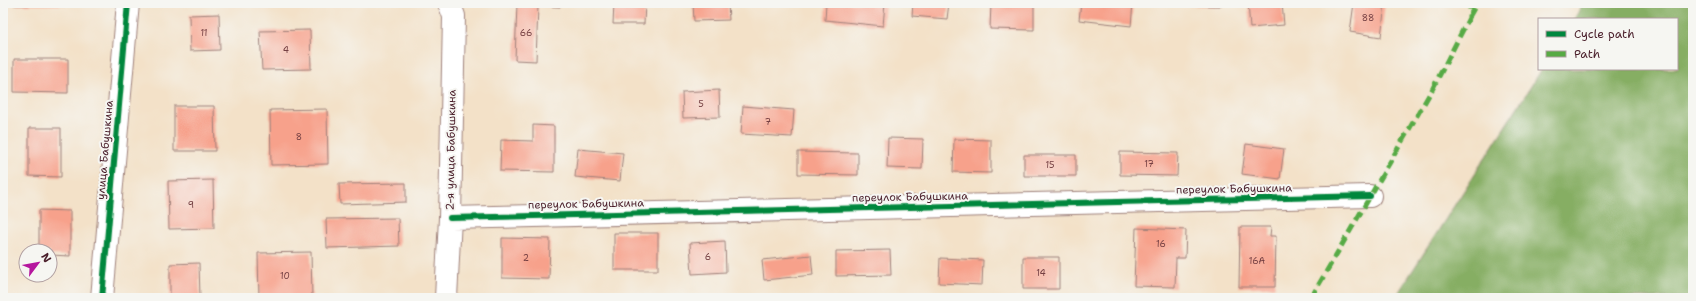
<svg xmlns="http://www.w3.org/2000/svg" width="1696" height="301" font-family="'Shantell Sans',sans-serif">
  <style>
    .forest { fill: #86ae64; stroke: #686648 }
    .building { fill: #f7a18b }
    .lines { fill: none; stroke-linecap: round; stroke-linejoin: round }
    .minor-casing { stroke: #9e807a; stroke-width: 24 }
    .minor { stroke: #fff; stroke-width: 22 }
    .quiet { stroke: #57aa44; stroke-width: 5; stroke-dasharray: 10 5; stroke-linecap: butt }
    .cycleway-casing { stroke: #f6f6f2; stroke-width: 8 }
    .cycleway { stroke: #00873e; stroke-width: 6 }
    .labels { text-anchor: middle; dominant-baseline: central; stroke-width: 4; stroke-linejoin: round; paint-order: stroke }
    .number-label { font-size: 9px; fill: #754043 }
    .street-label { font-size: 11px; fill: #4a1f2b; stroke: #f6f6f2 }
  </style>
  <rect width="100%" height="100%" fill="#f6f6f2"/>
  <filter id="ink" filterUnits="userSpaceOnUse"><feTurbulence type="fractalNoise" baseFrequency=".025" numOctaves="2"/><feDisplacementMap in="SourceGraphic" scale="8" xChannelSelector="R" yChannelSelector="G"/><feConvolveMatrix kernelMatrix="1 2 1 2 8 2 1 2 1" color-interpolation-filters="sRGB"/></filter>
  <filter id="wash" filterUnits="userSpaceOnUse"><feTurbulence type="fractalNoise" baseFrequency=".012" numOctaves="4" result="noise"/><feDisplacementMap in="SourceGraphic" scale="16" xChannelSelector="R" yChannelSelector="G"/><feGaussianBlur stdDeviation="0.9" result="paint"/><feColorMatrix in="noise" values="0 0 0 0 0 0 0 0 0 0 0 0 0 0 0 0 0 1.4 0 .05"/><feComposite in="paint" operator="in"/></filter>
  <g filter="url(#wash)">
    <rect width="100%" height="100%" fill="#f3e1c8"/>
    <!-- forest -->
    <path class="forest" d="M1584,3H1693V298H1395L1542,69H1677V19H1574Z"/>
    <g id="blocks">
      <!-- building -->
      <path class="building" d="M14,3H67V5H14Z
        M517,3H560V7L538,6L536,61L515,60Z
        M614,3H645L644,24H613Z
        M693,3H728L729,20L694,21Z
        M826,3H885L883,26L825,20Z
        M913,3H949L947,19L912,16Z
        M991,3H1034V30L990,29Z
        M1081,3H1133L1131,26L1079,20Z
        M1171,3H1221V6L1171,5Z
        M1248,3H1282L1284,25L1250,28Z
        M1354,3H1385L1381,37L1350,32Z
        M219,14L220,50L190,51L189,15Z
        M310,30L311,69L262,70L260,31Z
        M14,59H68V93L14,92Z
        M719,90L720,117L683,118L682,92Z
        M174,106H214L215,151H174Z
        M743,106L794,110L792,137L741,134Z
        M327,109L328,164L271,165L270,110Z
        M533,125L554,126V172L500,171L501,140L533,141Z
        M29,128H61V177L29,176Z
        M888,138L923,139L922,169L887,168Z
        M954,139L991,140V173L953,172Z
        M1246,144L1284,149L1280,179L1242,174Z
        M578,149L623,153L620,181L575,177Z
        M798,152L858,153V175L798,174Z
        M1120,152L1178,153L1177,176L1120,175Z
        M1024,155H1076V176H1024Z
        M213,180L214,228L169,229L168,181Z
        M406,183V202L340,204L339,184Z
        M39,210L70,211V256L50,255V251H39Z
        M398,218L399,246L327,248L326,219Z
        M1240,227H1271L1270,236H1276L1275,287H1239Z
        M1136,228L1186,230L1185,258H1176L1175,287L1134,286Z
        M614,233H658V270H614Z
        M502,238L550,239L549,279L502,278Z
        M725,241L726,272L692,274L690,243Z
        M890,250L891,275L836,276V251Z
        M311,252L312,298H259L258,253Z
        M811,255L813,275L764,280L762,260Z
        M1023,257H1059V289H1023Z
        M940,258L983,260L982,285L939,283Z
        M199,263L200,298H170V264Z"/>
    </g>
  </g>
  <g filter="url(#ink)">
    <use href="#blocks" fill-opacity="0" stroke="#9e807a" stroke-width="1"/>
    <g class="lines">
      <defs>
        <path id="minor" d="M450,218L1370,196
          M102,298L128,3
          M446,298L450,218L454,16L449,3"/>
      </defs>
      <!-- minor casing -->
      <use href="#minor" class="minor-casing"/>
      <!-- minor -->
      <use href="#minor" class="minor"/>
      <!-- quiet -->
      <path class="quiet" d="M1469,17L1477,3
        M1311,298L1433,88L1469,18V3"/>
      <defs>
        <path id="cycleway" d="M450,218L1370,196
          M102,298L128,3"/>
      </defs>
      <!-- cycleway casing -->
      <use href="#cycleway" class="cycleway-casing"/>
      <!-- cycleway -->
      <use href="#cycleway" class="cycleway"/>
    </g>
  </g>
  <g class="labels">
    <!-- number labels -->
    <g class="number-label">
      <text x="1368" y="18">88</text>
      <text x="204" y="33">11</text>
      <text x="526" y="33">66</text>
      <text x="286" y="50">4</text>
      <text x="701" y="104">5</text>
      <text x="768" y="122">7</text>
      <text x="299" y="137">8</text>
      <text x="1149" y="164">17</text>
      <text x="1050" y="165">15</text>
      <text x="191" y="205">9</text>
      <text x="1161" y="244">16</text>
      <text x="708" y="257">6</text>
      <text x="526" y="258">2</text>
      <text x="1257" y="261">16А</text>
      <text x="1041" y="273">14</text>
      <text x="285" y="276">10</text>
    </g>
    <!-- street labels -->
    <g class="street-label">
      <text transform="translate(105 150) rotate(-85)">улица Бабушкина</text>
      <text transform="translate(451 150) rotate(-89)">2-я улица Бабушкина</text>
      <text transform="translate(1234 189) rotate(-1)">переулок Бабушкина</text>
      <text transform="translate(910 197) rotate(-1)">переулок Бабушкина</text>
      <text transform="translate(586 204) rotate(-1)">переулок Бабушкина</text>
    </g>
  </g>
  <!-- margin -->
  <rect width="1696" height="301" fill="none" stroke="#f6f6f2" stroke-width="16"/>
  <!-- legend -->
  <rect x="1538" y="18" width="140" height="52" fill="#f6f6f2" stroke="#b1a0a2"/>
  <rect x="1546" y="31" width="20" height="6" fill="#00873e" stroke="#b1a0a2"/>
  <text x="1574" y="38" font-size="12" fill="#4a1f2b">Cycle path</text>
  <rect x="1546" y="51" width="20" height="6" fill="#57aa44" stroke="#b1a0a2"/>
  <text x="1574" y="58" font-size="12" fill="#4a1f2b">Path</text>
  <!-- north arrow -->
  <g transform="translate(38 263) rotate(58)"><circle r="19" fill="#f6f6f2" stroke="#b1a0a2"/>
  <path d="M0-3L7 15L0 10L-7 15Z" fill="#b5179e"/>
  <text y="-6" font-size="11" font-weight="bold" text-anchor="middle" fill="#4a1f2b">N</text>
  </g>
</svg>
